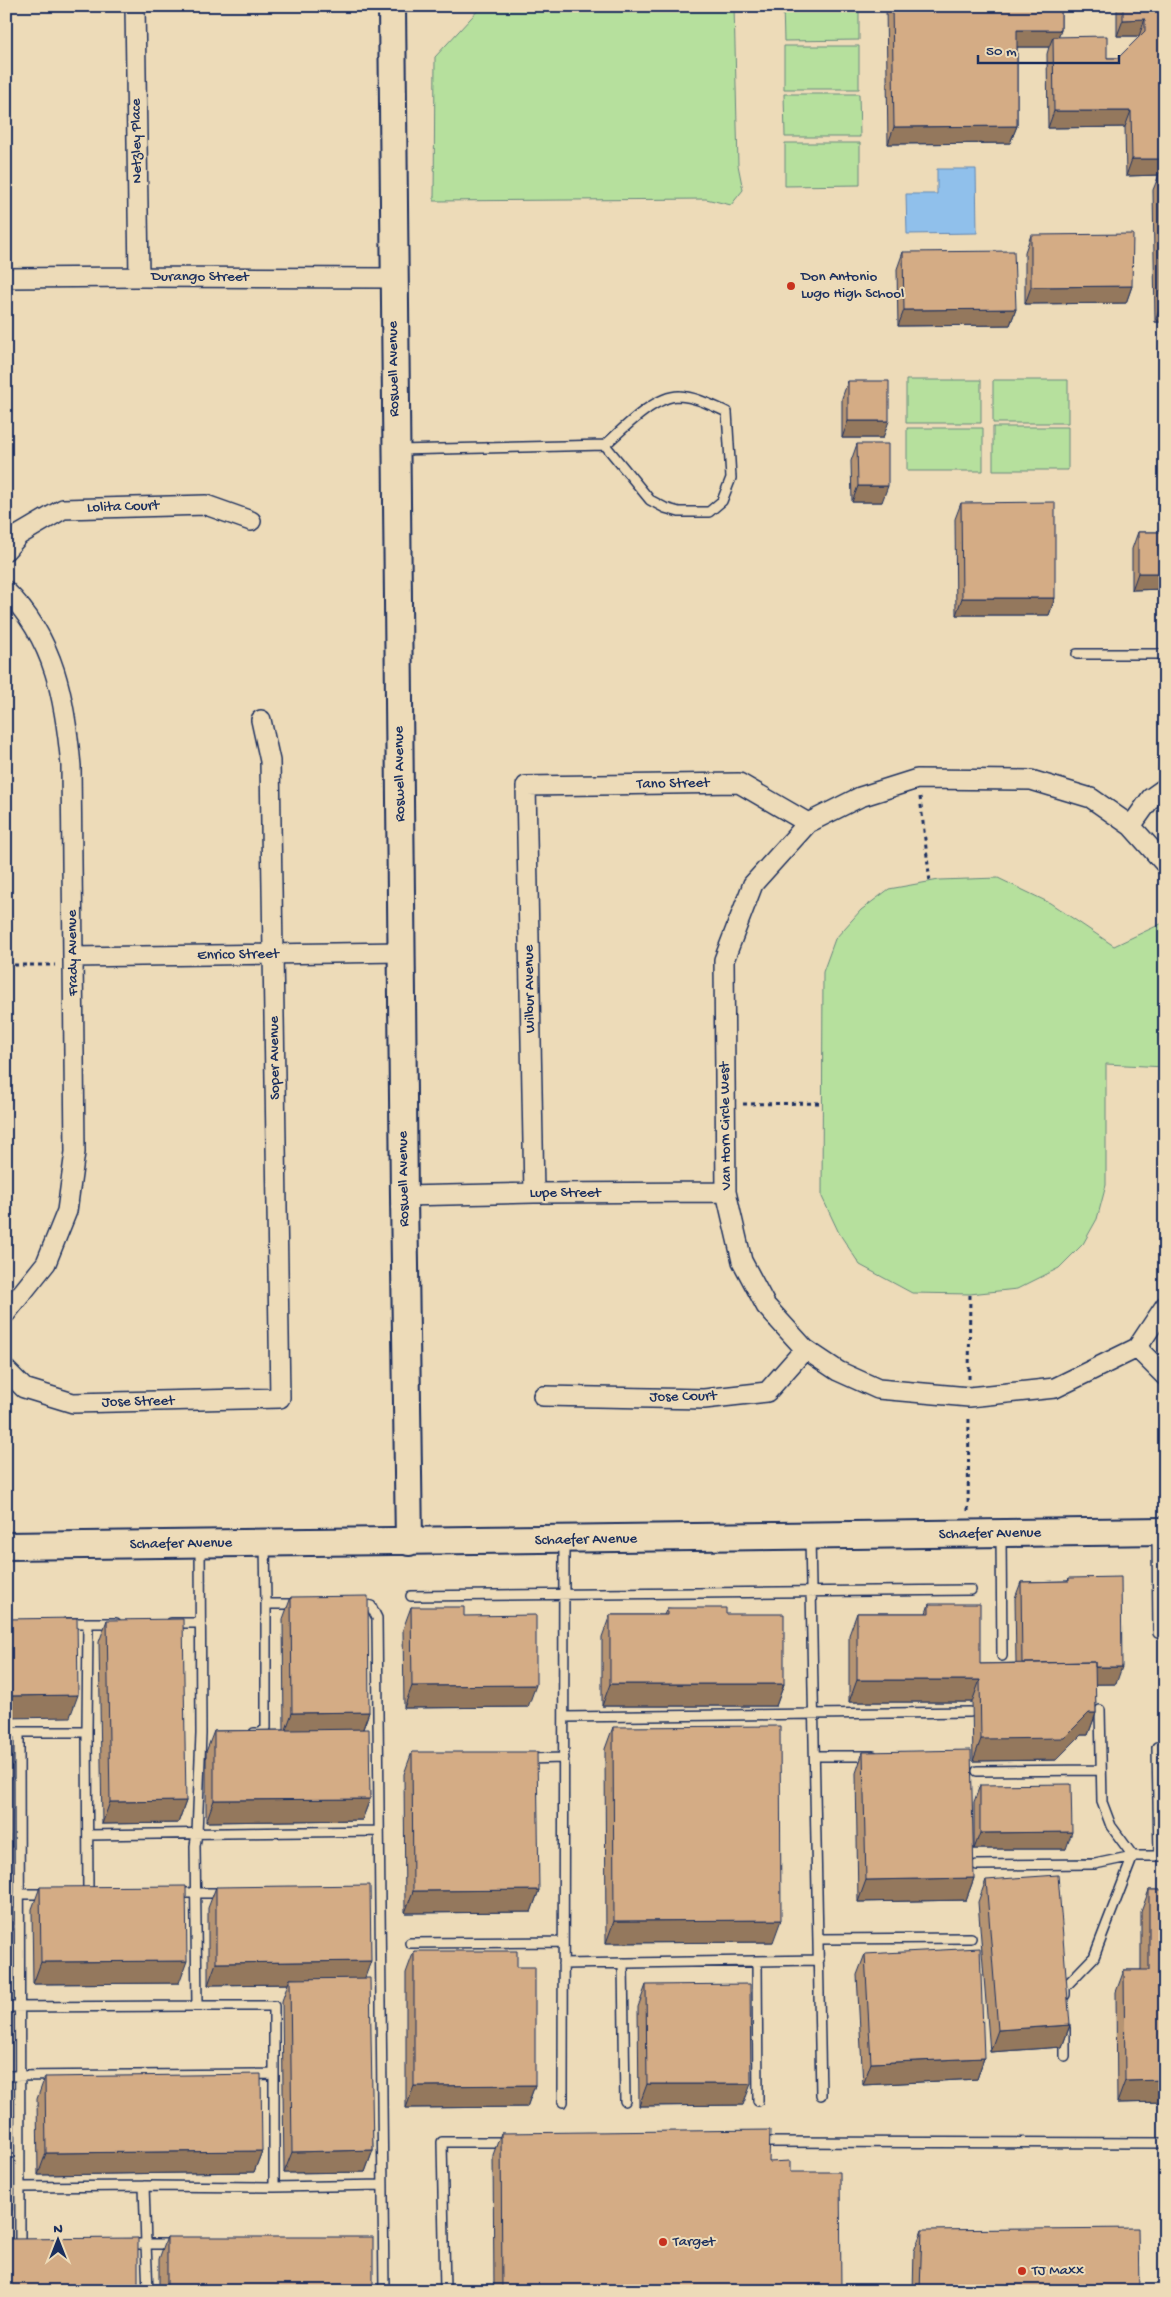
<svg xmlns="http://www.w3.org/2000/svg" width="1171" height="2297" font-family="'Gochi Hand',sans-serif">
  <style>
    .green { fill: #b6e09d; stroke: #68887e }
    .water { fill: #90c0eb; stroke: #6186b3 }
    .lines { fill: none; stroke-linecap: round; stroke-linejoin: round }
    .lane-casing { stroke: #1b2f5e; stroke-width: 12 }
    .street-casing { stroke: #1b2f5e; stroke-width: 22 }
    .secondary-casing { stroke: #1b2f5e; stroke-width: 30 }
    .path { stroke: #1b2f5e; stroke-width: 3; stroke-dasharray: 4 4; stroke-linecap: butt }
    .lane { stroke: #eddbb8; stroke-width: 9 }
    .street { stroke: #eddbb8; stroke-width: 19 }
    .secondary { stroke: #eddbb8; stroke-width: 26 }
    .wall { fill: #b69472; stroke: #1b2f5e }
    .shaded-wall { fill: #94785d; stroke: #1b2f5e }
    .building { fill: #d4ac85; stroke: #1b2f5e }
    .poi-dot { fill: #c8321e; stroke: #eddbb8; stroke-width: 2 }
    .labels { text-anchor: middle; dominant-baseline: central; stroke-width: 4; stroke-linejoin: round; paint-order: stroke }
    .street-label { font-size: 15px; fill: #1b2f5e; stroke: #eddbb8 }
    .poi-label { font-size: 15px; fill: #1b2f5e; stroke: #eddbb8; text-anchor: start }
  </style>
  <rect width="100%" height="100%" fill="#eddbb8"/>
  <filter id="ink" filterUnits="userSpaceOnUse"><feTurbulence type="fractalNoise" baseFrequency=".02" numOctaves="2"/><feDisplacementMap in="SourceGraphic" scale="10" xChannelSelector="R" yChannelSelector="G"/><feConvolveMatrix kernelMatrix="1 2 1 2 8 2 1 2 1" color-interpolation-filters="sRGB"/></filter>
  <g filter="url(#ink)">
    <!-- green -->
    <path class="green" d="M482,6H734L738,165L743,190L731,205L706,199L434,201L435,57Z
      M783,6H859V40L784,41Z
      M784,46H859V89H784Z
      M784,94H859L860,137H785Z
      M785,143H860V185L785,186Z
      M906,380H981V423H906Z
      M993,380H1068V423H993Z
      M993,427H1068V470H993Z
      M907,428H983V471H907Z
      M998,878L1050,903L1114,946L1165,922V1067L1106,1064V1185L1097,1219L1083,1244L1059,1268L1017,1289L970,1294L912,1293L860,1265L839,1233L822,1197L823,972L835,939L861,910L889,889L939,880Z"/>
    <!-- water -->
    <path class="water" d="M937,169H976L977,233L907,234L906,194H937Z"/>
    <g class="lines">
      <defs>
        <path id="lane" d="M398,450L605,445L650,500L665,508L679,512H709L722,501L731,478L727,412C711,405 696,397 679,396C654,396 623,429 605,445
          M1077,654H1165
          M1157,1534L1158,1633
          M1001,1536L1002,1656
          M810,1537L821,2095
          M265,1544L266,1604H300
          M411,1596L971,1590
          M358,1603L371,1606L377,1618L384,2291
          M66,1623H116
          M171,1623H199
          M1100,1710L1102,1802L1111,1826L1133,1856
          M564,1717L970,1712
          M19,1732H87L88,1623
          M87,1732L88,1893
          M6,1733L19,1732L20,2245
          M254,1733H261L266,1728V1604
          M1157,1747L1159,1856
          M815,1756H873
          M526,1759L564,1758
          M977,1771L1101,1770
          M88,1835L379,1831
          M977,1865L1095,1864L1133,1856H1165
          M175,1893H224
          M19,1894H49
          M819,1939L971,1938
          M410,1943L563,1942
          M757,1961L758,2101
          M623,1963L625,2101
          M563,1964L819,1960
          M1065,1995V1987L1094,1957L1133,1856
          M6,2007L197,2006
          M1065,2028V2056
          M6,2076L274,2074
          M563,2102L564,1540
          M759,2142L1165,2143
          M20,2187L144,2186
          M274,2187L383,2185
          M126,2244H146L144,2186L274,2187V2006H197L195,1846L197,1833L201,1734L200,1544
          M148,2291L146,2244H174
          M445,2291L442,2142H508"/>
        <path id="street" d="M135,6L139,277
          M6,278L139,277L393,278
          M6,550L19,535L63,509L206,505L251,521
          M6,591C55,639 65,700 71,766L75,1152L67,1211L46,1263L6,1313
          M1131,826L1151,798L1165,788
          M73,957L402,952
          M534,1193L526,786L739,783L808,823
          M404,1196L534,1193L726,1192
          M1137,1348L1055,1388L969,1397L878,1389L838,1371L805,1349L766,1306L742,1261L726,1192L724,960L753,884L808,823L860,797L917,779L1031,780L1091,798L1131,826L1165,864
          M1137,1348L1165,1306
          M1137,1348L1165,1376
          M6,1370L24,1388L73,1403L280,1398L270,761L261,720
          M543,1396L704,1399L767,1392L805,1349"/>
        <path id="secondary" d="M392,6L404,1196L409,1542
          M6,1546L1165,1531"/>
      </defs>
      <!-- lane casing -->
      <use href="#lane" class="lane-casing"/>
      <!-- street casing -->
      <use href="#street" class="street-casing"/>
      <!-- secondary casing -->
      <use href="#secondary" class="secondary-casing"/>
      <!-- path -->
      <path class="path" d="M920,797L930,882
        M6,965H55
        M743,1104L822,1103
        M969,1379L970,1294
        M968,1511L969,1415"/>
      <!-- lane -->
      <use href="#lane" class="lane"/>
      <!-- street -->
      <use href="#street" class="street"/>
      <!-- secondary -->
      <use href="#secondary" class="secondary"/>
    </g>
    <!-- wall -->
    <path class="wall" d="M886,6H1061V30L1058,37L1107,58H1118L1139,37V36H1117V6H1165V322H1155L1153,190L1159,175L1126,176L1125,127L1048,128L1047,54L1049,47H1017V126L1010,143L888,144Z
      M1031,235L1132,286L1126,303L1025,304V252Z
      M903,252L1016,309L1010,325L898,326L897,269Z
      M848,381L883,438H842V398Z
      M857,444L882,502H852L851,461Z
      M961,503L1055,598L1049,615H956L955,519Z
      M1138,532H1165V589L1132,590V549Z
      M1069,1578L1116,1684H1095L1096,1713L1088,1735H1081L1056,1760L973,1761L972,1702H849V1635L857,1613H926L929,1604L980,1664L1016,1663L1015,1598L1021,1582L1068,1581Z
      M291,1597L369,1712L363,1729L370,1799L362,1820L206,1822V1752L214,1731L284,1730L283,1619Z
      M411,1607L464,1616L528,1707L404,1708L403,1629Z
      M667,1608L726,1614L784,1684L776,1706H602V1637L610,1615H664Z
      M107,1620L186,1801L178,1823L102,1824L99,1642Z
      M613,1727L773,1942L606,1943L605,1749Z
      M412,1752L539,1890L531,1912L405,1913L404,1774Z
      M863,1752L974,1878L966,1900L858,1902L856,1773Z
      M980,1785L1066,1849H974V1802Z
      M986,1880L1070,2025L1062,2047L990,2052L978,1902Z
      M40,1887L179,1983L33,1984L32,1909Z
      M216,1887L365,1978L373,2150L365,2172L284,2173L282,2001L288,1984L208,1985V1908Z
      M1149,1890H1165V2102L1117,2103L1116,1992L1124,1970H1141V1912Z
      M414,1951L535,2085L527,2107L406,2108V1973Z
      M865,1954L984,2058L977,2079L863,2085L857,1975Z
      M646,1985L743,2105L639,2106L638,2007Z
      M45,2077L262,2151L254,2172L38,2175L37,2099Z
      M501,2133L769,2162L790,2172L841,2291H494L493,2155Z
      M922,2230L1139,2289L1165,2291H913L914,2251Z
      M167,2237L373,2291H159V2259Z"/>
    <!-- shaded-wall -->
    <path class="shaded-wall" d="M1145,19L1139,36H1117L1123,20Z
      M1017,30H1061L1055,47L1053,37L1049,47H1011Z
      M1054,111H1131L1125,127L1048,128Z
      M1017,126L1010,143L888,144L894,127Z
      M1132,159H1165V175L1159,173V175L1126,176Z
      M1132,286L1126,303L1025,304L1031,287Z
      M1161,305H1165V322H1155Z
      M1016,309L1010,325L898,326L904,310Z
      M848,421H889L883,438H842Z
      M858,486H888L882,502H852Z
      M1138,573H1165V589L1132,590Z
      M962,598H1055L1049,615H956Z
      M1122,1667L1116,1684L1016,1685L1022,1668Z
      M857,1680H980L972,1702H849Z
      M610,1684H784L776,1706H602Z
      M536,1685L528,1707L404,1708L412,1686Z
      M78,1695L70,1717L6,1718V1696Z
      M369,1712L361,1734L284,1735L292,1713Z
      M1089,1713H1096L1088,1735H1081L1056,1760L973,1761L981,1739Z
      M370,1799L362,1820L206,1822L214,1800Z
      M186,1801L178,1823L102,1824L110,1802Z
      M1072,1832L1066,1849H974L980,1833Z
      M974,1878L966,1900L858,1902L866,1880Z
      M539,1890L531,1912L405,1913L413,1891Z
      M781,1920L773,1942L606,1943L614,1921Z
      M187,1961L179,1983L33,1984L41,1962Z
      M371,1961L363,1983L290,1979L288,1984L208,1985L216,1963Z
      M6,1964H11L6,1978Z
      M1070,2025L1062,2047L990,2052L998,2030Z
      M984,2058L977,2079L863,2085L871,2063Z
      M1165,2080V2102L1117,2103L1125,2081Z
      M647,2084H751L743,2105L639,2106Z
      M535,2085L527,2107L406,2108L414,2086Z
      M373,2150L365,2172L284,2173L292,2152Z
      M262,2151L254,2172L38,2175L46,2153Z
      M6,2210H12L6,2225Z"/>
    <!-- building -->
    <path class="building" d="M892,6H1061V30H1017V126L894,127Z
      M1123,6H1165V159H1132L1131,111H1054L1053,37L1107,36V58H1118L1145,31V19L1123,20Z
      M1159,173H1165V305H1161Z
      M1133,234L1132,286L1031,287V235Z
      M1014,251L1016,309L904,310L903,252Z
      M848,381H889V421H848Z
      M857,444H888V486H858Z
      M1055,502V598H962L961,503Z
      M1138,532H1165V573H1138Z
      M1121,1577L1122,1667H1095V1662L1022,1663L1021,1582L1069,1581V1578Z
      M368,1596L369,1712L292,1713L291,1597Z
      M929,1604H980V1664L1095,1662L1096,1713H1089L1064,1738L981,1739L980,1680H857V1613H929Z
      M411,1607H464V1616L536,1615V1685L412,1686Z
      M667,1608H726V1614H784V1684H610V1615H667Z
      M77,1618L78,1695L6,1696V1619Z
      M183,1619L186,1801L110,1802L107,1620Z
      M6,1726H10L11,1964H6Z
      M780,1726L781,1920L614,1921L613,1727Z
      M369,1729L370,1799L214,1800V1731Z
      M971,1750L974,1878L866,1880L863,1752Z
      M412,1752H537L539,1890L413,1891Z
      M1071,1784L1072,1832L980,1833V1785Z
      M1058,1875L1070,2025L998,2030L986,1880Z
      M370,1885L371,1961L216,1963V1887Z
      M186,1886L187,1961L41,1962L40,1887Z
      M1149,1890H1165V2080L1125,2081L1124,1970H1149Z
      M980,1948L984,2058L871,2063L865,1954Z
      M414,1951H517V1967H535V2085L414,2086Z
      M370,1978L373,2150L292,2152L290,1979Z
      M750,1984L751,2084H647L646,1985Z
      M6,2072H10L12,2210H6Z
      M261,2074L262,2151L46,2153L45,2077Z
      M770,2130L769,2162L790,2161V2172H840L841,2291H502L501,2133Z
      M1138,2228L1139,2291H920L922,2230Z
      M167,2237H373V2291H167Z
      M138,2238V2291H6V2239Z
      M1139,2289H1165V2291H1139Z"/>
  </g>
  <!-- markers -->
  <g class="poi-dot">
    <circle cx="791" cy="286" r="5"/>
    <circle cx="663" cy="2242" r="5"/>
    <circle cx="1022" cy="2271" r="5"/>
  </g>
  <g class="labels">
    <!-- street labels -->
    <g class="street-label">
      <text transform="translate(137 141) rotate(-91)">Netzley Place</text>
      <text x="200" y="277">Durango Street</text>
      <text transform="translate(394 369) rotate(-91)">Roswell Avenue</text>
      <text transform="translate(123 507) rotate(-2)">Lolita Court</text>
      <text transform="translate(400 774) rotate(-91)">Roswell Avenue</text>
      <text transform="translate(673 784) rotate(-1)">Tano Street</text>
      <text transform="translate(73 953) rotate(-91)">Frady Avenue</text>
      <text transform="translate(238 955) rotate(-1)">Enrico Street</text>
      <text transform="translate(530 989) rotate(-91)">Wilbur Avenue</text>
      <text transform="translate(275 1058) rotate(-91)">Soper Avenue</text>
      <text transform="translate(726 1126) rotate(-91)">Van Horn Circle West</text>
      <text transform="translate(404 1179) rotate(-91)">Roswell Avenue</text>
      <text x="565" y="1193">Lupe Street</text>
      <text transform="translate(683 1397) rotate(-1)">Jose Court</text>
      <text transform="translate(138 1402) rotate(-1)">Jose Street</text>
      <text transform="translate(990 1534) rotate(-1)">Schaefer Avenue</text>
      <text transform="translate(586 1540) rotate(-1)">Schaefer Avenue</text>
      <text transform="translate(181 1544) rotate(-1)">Schaefer Avenue</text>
    </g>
    <!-- poi labels -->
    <g class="poi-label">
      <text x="801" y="277">Don Antonio<tspan x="801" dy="17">Lugo High School</tspan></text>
      <text x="673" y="2242">Target</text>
      <text x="1032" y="2271">TJ Maxx</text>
    </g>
  </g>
  <!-- margin -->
  <rect width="1171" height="2297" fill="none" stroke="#eddbb8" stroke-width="25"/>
  <rect x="12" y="12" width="1146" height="2272" fill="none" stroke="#1b2f5e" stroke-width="2" filter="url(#ink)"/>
  <!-- north arrow -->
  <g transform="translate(58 2240)" stroke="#eddbb8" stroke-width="4" paint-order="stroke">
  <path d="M0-4L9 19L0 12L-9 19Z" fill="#1b2f5e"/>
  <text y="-8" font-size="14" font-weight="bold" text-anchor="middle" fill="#1b2f5e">N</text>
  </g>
  <!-- scale -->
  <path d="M978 55v8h141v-8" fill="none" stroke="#1b2f5e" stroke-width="2.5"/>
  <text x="986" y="55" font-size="15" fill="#1b2f5e" stroke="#eddbb8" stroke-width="4" paint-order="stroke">50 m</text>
</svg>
